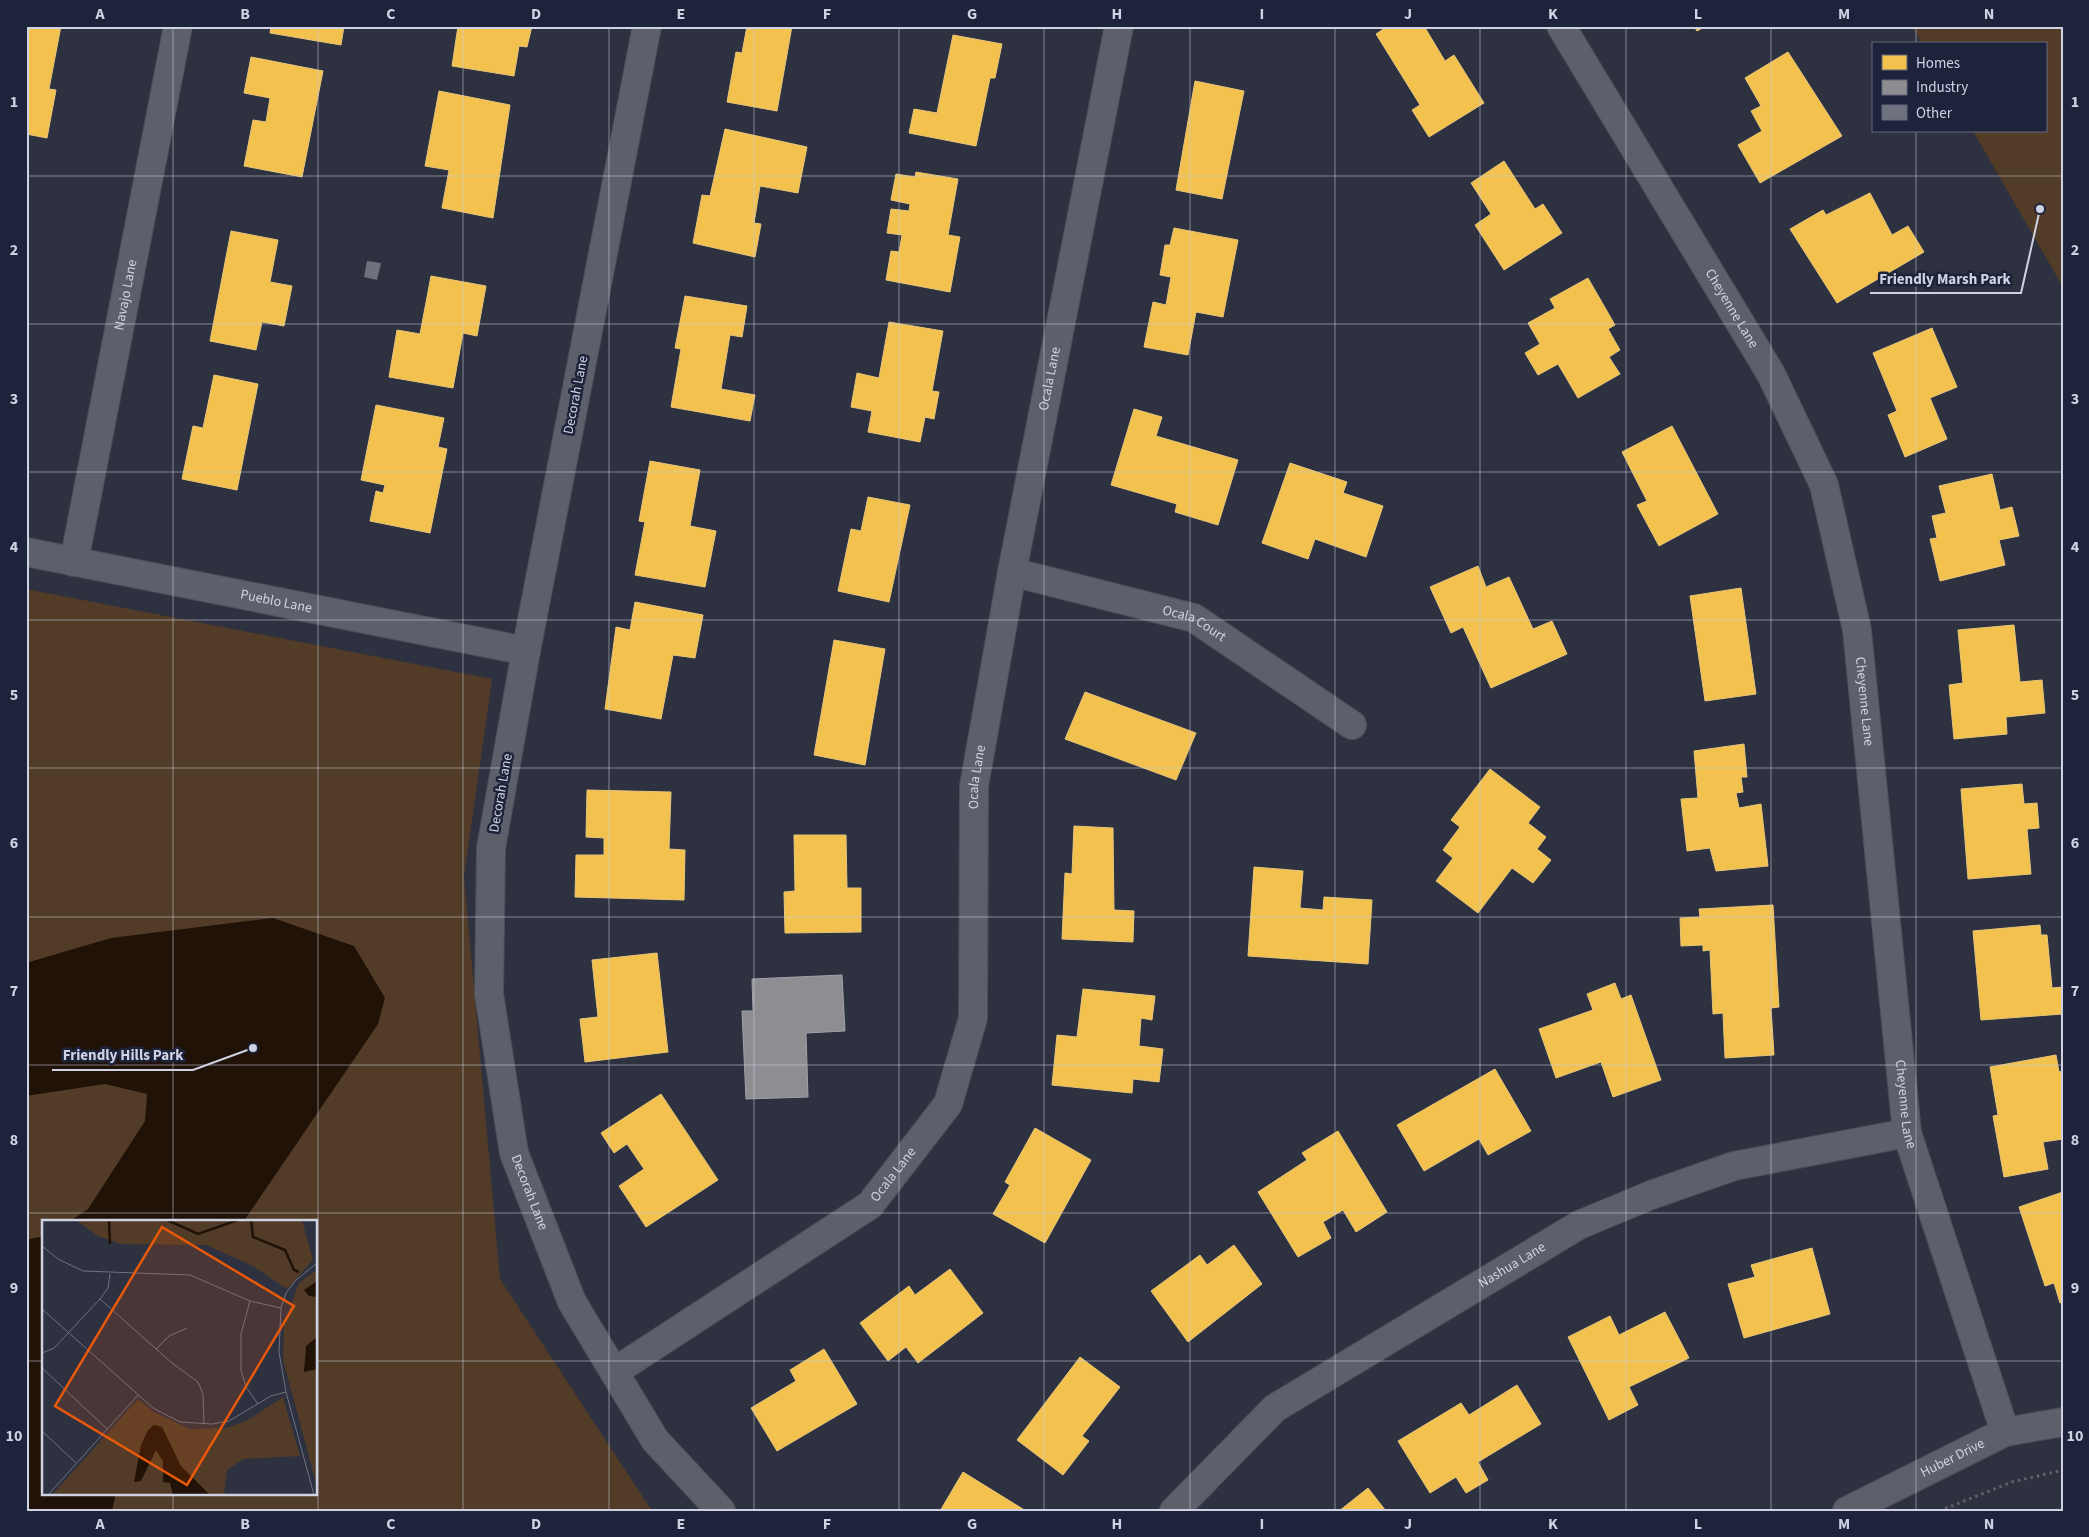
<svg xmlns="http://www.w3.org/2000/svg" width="2089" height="1537" font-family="'Source Sans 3',sans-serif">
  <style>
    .green { fill: #523c27; fill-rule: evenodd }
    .water { fill: #201206 }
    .homes { fill: #f2c14e; stroke: #e7c67b }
    .industry { fill: #8d8d92; stroke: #a0a2aa }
    .building { fill: #6e717e }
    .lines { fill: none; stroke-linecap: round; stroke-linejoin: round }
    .minor-casing { stroke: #4b4e5b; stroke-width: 30 }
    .tertiary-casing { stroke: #4b4e5b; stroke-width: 30 }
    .path { stroke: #60636d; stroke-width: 3; stroke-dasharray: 2.5 4; stroke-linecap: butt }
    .minor { stroke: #5d5f6a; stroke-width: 28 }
    .tertiary { stroke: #5d5f6a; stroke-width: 28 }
    .grid { fill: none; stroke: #ced2e3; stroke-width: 1; stroke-opacity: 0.55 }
    .labels { text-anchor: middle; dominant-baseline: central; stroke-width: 5; stroke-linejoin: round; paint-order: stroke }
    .street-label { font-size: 14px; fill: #ced2e3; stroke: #1d233b }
    .inset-river { fill: none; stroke: #201206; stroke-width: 2.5 }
    .inset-road { fill: none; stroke: #6e7181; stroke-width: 1 }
    .view { fill: #e8590c; fill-opacity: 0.15; stroke: #e8590c; stroke-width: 2.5 }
    .inset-edge { fill: none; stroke: #ced2e3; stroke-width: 2.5 }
    .leader { fill: none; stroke: #ced2e3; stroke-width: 2 }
    .callout-dot { fill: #ced2e3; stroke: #1d233b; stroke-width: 2 }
    .callout-label { font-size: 15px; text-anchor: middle; font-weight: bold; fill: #ced2e3; stroke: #1d233b; stroke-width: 5; stroke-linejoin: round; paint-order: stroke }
    .neatline { fill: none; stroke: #ced2e3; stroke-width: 2 }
    .grid-label { font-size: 16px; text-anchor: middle; font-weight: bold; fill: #ced2e3 }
  </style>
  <rect width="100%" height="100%" fill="#2e313f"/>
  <!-- green -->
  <path class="green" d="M1912,26H2063V287L1973,131H2045V44H1922Z
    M26,589L492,679L464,876L500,1279L652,1511H26ZM44,1221H316V1493H44Z"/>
  <!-- water -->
  <path class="water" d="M273,918L354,946L385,998L378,1024L244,1221H70L88,1209L145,1121L147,1094L105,1084L26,1096V963L111,938Z
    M44,1236V1493H116L112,1511H26V1240Z"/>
  <!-- homes -->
  <path class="homes" d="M26,26H61L49,89L56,90L47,138L26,134Z
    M271,26H344L341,45L270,33Z
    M458,26H532L527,47L519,46L514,76L452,66Z
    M747,26H792L777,111L727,102L736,52L742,53Z
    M1388,26H1424L1445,61L1454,55L1484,103L1429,137L1412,110L1420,105L1376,34Z
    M1694,26H1706L1697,31Z
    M953,35L1002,44L995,78H990L976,146L909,133L914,109L937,113Z
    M1788,52L1842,136L1760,183L1738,145L1762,131L1751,111L1761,106L1745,78Z
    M251,57L323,71L302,177L244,166L253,120L266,122L270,98L244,93Z
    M1195,81L1244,91L1222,199L1176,190Z
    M439,91L510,105L493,218L442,208L449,170L425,166Z
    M725,129L807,147L798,193L760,186L754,223L761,224L755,257L693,243L702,195L710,196Z
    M1504,161L1535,209L1543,204L1562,233L1504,270L1475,225L1491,214L1471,183Z
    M916,172L958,179L948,235L960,237L950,292L886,280L891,251L899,252L902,235L887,233L891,209L909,211L910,204L891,200L896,174L915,177Z
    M1870,193L1892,235L1908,226L1924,252L1837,303L1790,229L1823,210L1826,215Z
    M1174,228L1238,240L1223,317L1196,312L1188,355L1144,347L1153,302L1166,305L1171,277L1160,275L1165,245H1170Z
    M231,231L278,240L270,282L292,286L284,326L262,322L256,350L210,341Z
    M431,276L486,286L477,336L463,333L453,388L389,377L397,330L420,334Z
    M1588,278L1615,325L1608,329L1620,350L1609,357L1620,374L1578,398L1558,364L1538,375L1525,353L1540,344L1528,323L1555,308L1550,299Z
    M685,296L747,306L742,337L730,335L721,389L755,395L750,421L671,407L681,349L675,348Z
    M889,322L943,331L932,391L939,392L934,419L925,417L920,442L868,432L872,411L851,407L857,373L879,378Z
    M1932,328L1957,387L1930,398L1947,439L1905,457L1888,415L1897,411L1873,353Z
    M214,375L258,384L237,490L182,479L193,426L203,428Z
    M376,405L444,418L438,447L447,449L430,533L370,521L376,491L383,493L385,485L361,480Z
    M1134,409L1162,417L1156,436L1238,460L1218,525L1175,512L1177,504L1111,485Z
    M1672,426L1718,514L1659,546L1637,505L1647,501L1622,452Z
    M650,461L700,470L690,526L716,531L705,587L635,575L645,522L639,521Z
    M1290,463L1347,482L1343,493L1383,506L1366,557L1315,539L1308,559L1262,543Z
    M1992,474L2000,510L2012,507L2019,536L1999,540L2005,565L1940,581L1930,539L1937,538L1932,516L1946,513L1939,486Z
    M868,497L910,505L889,602L838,591L851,529L861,531Z
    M1478,566L1486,587L1509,577L1533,629L1552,621L1567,654L1491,688L1463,627L1451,633L1430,587Z
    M1741,588L1756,694L1705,701L1690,596Z
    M635,602L703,615L695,658L673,655L661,719L605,709L616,627L630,630Z
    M2014,625L2020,682L2042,680L2045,713L2006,717L2007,734L1954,739L1949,685L1963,683L1958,630Z
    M834,640L885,649L865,765L814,755Z
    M1085,692L1196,733L1176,780L1065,739Z
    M1744,744L1747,777H1741L1743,792L1736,793L1739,808L1761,804L1768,866L1716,871L1710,848L1687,851L1681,799L1698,798L1694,751Z
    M1490,769L1540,807L1528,823L1546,837L1537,849L1551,860L1533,883L1512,868L1478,913L1436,881L1453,858L1443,850L1460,827L1451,820Z
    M2022,784L2024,804L2037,803L2039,828L2027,829L2031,874L1968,879L1961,789Z
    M587,790L671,792L669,849L685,850L684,900L575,897L576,855H604V838L586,837Z
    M1074,826L1113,828L1114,910L1134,911L1133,942L1062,939L1065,873L1072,874Z
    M794,835H846L847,888H861V932L785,933L784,892L795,891Z
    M1254,867L1303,871L1300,908L1323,910L1324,897L1372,900L1368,964L1248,956Z
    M1773,905L1779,1007L1771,1008L1774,1055L1725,1058L1723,1013L1713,1014L1710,950L1703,951V945L1681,946L1680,918L1700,917L1699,909Z
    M2040,925L2041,935H2047L2052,988L2063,987V1014L1981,1020L1973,931Z
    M657,953L668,1052L585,1062L580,1019L598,1017L592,960Z
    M1615,983L1621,999L1631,995L1661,1080L1613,1097L1601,1062L1556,1078L1539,1029L1593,1010L1587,994Z
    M1083,989L1155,996L1152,1020L1141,1018L1139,1046L1163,1049L1159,1082L1133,1079L1132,1093L1052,1085L1057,1035L1077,1037Z
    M2056,1055L2059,1072L2063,1071V1139L2043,1142L2048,1169L2004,1177L1993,1116L1998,1115L1990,1067Z
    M1495,1069L1531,1131L1488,1155L1479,1139L1424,1171L1397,1125Z
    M661,1094L718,1180L646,1227L619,1186L644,1169L627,1144L614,1153L601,1133Z
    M1035,1128L1091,1160L1045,1243L993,1214L1010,1185L1005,1182Z
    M1338,1131L1387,1212L1356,1232L1343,1210L1323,1222L1331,1238L1298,1257L1258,1192L1307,1160L1302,1153Z
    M2063,1192V1302L2060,1303L2054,1283L2045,1286L2019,1207Z
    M1234,1245L1262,1284L1188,1342L1151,1291L1200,1255L1207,1265Z
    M1812,1248L1830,1314L1744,1338L1728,1284L1755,1277L1751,1265Z
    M950,1269L983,1313L918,1363L906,1347L888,1361L860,1323L909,1286L915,1295Z
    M1665,1312L1689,1358L1629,1387L1638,1405L1609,1420L1568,1337L1610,1316L1619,1335Z
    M824,1349L857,1404L777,1451L751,1408L796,1381L790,1370Z
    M1080,1357L1120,1387L1082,1436L1089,1441L1063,1475L1017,1440Z
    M1517,1385L1541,1424L1478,1462L1488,1480L1466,1493L1456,1477L1430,1493L1398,1441L1461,1403L1469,1415Z
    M963,1472L1026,1511H940Z
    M1368,1488L1386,1511H1339Z"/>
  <!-- industry -->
  <path class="industry" d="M842,975L845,1031L806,1033L808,1097L746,1099L742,1011H753L752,979Z"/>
  <!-- building -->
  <path class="building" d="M367,261L381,263L377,280L364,277Z"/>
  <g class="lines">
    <defs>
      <g id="minor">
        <path id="s1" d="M1561,26L1771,374L1824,485L1857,630L1907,1133L2005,1432"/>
        <path id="s2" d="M26,552L526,651"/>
        <path id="s3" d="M74,562L178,26"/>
        <path id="s4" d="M1012,572L1194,618L1352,725"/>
        <path id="s5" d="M614,1372L870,1205L948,1104L973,1018L974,786L1012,572L1119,26"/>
        <path id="s6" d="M1174,1511L1275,1408L1579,1225L1651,1195L1734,1166L1907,1133"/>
      </g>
      <g id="tertiary">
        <path id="s7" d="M647,26L526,651L491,848L489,994L514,1153L572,1302L655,1440L721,1511"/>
        <path id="s8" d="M1847,1511L2005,1432L2063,1422"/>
      </g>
    </defs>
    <!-- minor casing -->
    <use href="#minor" class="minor-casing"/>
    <!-- tertiary casing -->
    <use href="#tertiary" class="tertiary-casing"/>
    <!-- path -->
    <path class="path" d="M1939,1511L2012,1482L2063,1470"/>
    <!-- minor -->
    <use href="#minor" class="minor"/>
    <!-- tertiary -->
    <use href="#tertiary" class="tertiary"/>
  </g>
  <!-- grid -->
  <path class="grid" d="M173,26V1221M318,26V1511M463,26V1511M609,26V1511M754,26V1511M899,26V1511M1044,26V1511M1190,26V1511M1335,26V1511M1480,26V1511M1626,26V1511M1771,26V1511M1916,26V44M1916,131V1511M26,176H2063M26,324H2063M26,472H2063M26,620H2063M26,768H2063M26,917H2063M26,1065H2063M26,1213H2063M26,1361H44M316,1361H2063M173,1493V1511"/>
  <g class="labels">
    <!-- street labels -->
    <g class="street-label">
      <text stroke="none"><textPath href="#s3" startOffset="272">Navajo Lane</textPath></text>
      <text stroke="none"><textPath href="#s1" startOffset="330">Cheyenne Lane</textPath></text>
      <text stroke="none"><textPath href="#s5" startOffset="1169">Ocala Lane</textPath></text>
      <text transform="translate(576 395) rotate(-79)">Decorah Lane</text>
      <text stroke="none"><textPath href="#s2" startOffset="255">Pueblo Lane</textPath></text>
      <text stroke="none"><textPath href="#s4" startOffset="190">Ocala Court</textPath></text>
      <text stroke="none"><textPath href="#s1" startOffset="750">Cheyenne Lane</textPath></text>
      <text stroke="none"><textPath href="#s5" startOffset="764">Ocala Lane</textPath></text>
      <text transform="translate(501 793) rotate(-80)">Decorah Lane</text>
      <text stroke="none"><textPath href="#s1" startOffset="1155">Cheyenne Lane</textPath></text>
      <text stroke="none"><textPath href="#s5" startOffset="344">Ocala Lane</textPath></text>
      <text stroke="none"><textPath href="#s7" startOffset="1186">Decorah Lane</textPath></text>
      <text stroke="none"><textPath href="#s6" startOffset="421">Nashua Lane</textPath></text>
      <text stroke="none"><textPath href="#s8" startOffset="118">Huber Drive</textPath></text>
    </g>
  </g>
  <!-- overview -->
  <g transform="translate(42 1220)">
    <rect width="275" height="275" fill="#2e313f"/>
    <path d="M34,0H260L271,40L245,69L211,46L164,25L79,24L56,16ZM275,50V266L241,140L242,104L257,63ZM241,177L258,236L201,239L185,250L182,275H10L96,179L112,192L148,209L184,208L206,200Z" fill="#523c27"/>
    <path d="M275,61V77L267,76L262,70ZM275,117V149L262,152L264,126ZM112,205L120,207L139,246L168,275H131L128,263L121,262V241L114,230L99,261L92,262L99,225L106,210Z" fill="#201206"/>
    <path class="inset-river" d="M67,0L68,24M125,0L156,14L196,0M209,0L211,17L243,30L252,50L257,52"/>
    <path class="inset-road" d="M0,26L16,39L41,51L148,55L208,81L239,88M58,79L130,143L156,162L161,174L162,204M208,81L199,114V150L204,167L216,184M0,89L111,188L138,202L170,204L187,201L229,176L244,172M114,129L127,116L145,108M0,133L12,128L58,79L66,68L68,54M0,148L65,209M0,211L34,243M6,275L96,175M272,275L244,172L237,132L239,88L244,73L254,60L275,43"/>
    <path class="view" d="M120,7L252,86L145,265L13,186Z"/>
    <rect width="275" height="275" class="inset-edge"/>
  </g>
  <!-- callouts -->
  <path class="leader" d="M2040 209L2021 293H1870M253 1048L193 1070H52"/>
  <g class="callout-dot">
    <circle cx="2040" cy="209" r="5"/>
    <circle cx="253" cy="1048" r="5"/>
  </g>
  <g class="callout-label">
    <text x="1945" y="284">Friendly Marsh Park</text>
    <text x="123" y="1060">Friendly Hills Park</text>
  </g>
  <!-- border -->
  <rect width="2089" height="1537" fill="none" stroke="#1d233b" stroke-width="55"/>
  <!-- legend -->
  <rect x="1872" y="42" width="175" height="90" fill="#1d233b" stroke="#64697e"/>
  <rect x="1882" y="55" width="25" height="15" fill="#f2c14e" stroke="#64697e"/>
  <text x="1916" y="68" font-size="15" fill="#ced2e3">Homes</text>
  <rect x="1882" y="80" width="25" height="15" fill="#8d8d92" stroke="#64697e"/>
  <text x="1916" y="92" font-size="15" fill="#ced2e3">Industry</text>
  <rect x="1882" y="105" width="25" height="15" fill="#6e717e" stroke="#64697e"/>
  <text x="1916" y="118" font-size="15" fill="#ced2e3">Other</text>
  <rect x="28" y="28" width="2034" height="1482" class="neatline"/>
  <g class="grid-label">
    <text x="100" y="19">A</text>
    <text x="245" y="19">B</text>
    <text x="391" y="19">C</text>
    <text x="536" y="19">D</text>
    <text x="681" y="19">E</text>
    <text x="827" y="19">F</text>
    <text x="972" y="19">G</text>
    <text x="1117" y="19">H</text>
    <text x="1262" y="19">I</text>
    <text x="1408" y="19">J</text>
    <text x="1553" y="19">K</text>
    <text x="1698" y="19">L</text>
    <text x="1844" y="19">M</text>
    <text x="1989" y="19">N</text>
    <text x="14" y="107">1</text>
    <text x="2075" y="107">1</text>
    <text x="14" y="255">2</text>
    <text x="2075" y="255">2</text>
    <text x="14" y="404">3</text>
    <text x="2075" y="404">3</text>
    <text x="14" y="552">4</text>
    <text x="2075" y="552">4</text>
    <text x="14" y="700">5</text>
    <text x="2075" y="700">5</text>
    <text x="14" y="848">6</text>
    <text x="2075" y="848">6</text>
    <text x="14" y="996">7</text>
    <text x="2075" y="996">7</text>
    <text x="14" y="1145">8</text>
    <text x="2075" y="1145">8</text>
    <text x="14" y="1293">9</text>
    <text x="2075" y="1293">9</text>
    <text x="14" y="1441">10</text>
    <text x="2075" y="1441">10</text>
    <text x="100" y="1529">A</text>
    <text x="245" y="1529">B</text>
    <text x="391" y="1529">C</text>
    <text x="536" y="1529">D</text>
    <text x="681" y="1529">E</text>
    <text x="827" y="1529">F</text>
    <text x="972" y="1529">G</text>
    <text x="1117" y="1529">H</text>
    <text x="1262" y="1529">I</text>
    <text x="1408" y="1529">J</text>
    <text x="1553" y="1529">K</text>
    <text x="1698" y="1529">L</text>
    <text x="1844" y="1529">M</text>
    <text x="1989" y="1529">N</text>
  </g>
</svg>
